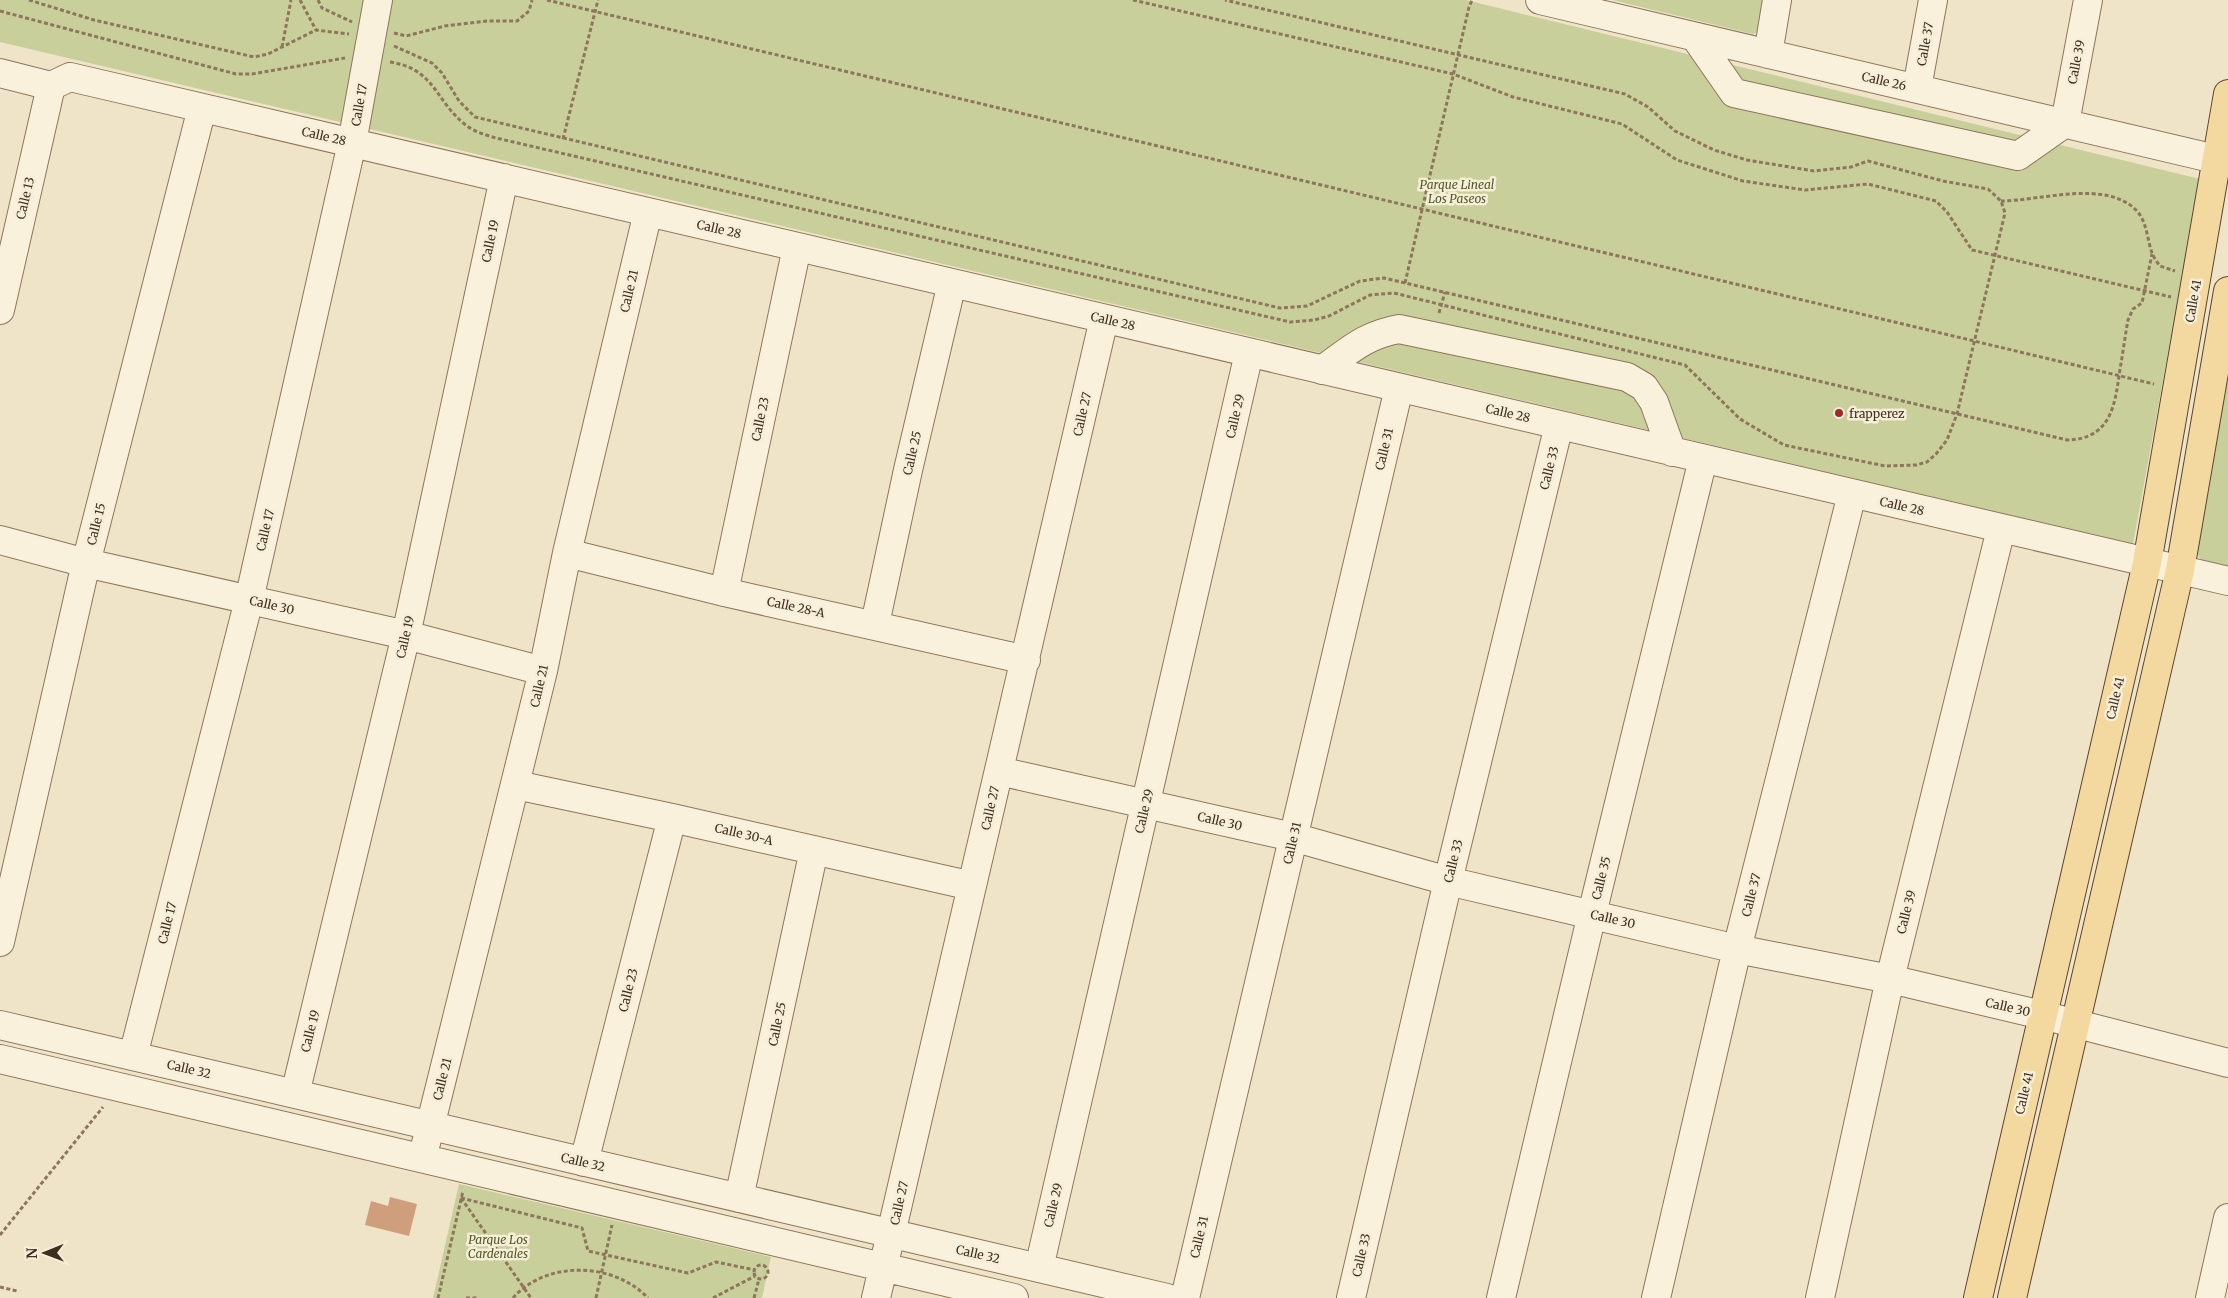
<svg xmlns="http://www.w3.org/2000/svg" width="2228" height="1298" font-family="Merriweather,serif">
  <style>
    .green { fill: #c9cf9b }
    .building { fill: #cf9f7d }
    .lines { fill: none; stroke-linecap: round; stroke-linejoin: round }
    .minor-casing { stroke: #8d765c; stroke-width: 30 }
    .major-casing { stroke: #5b4430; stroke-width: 30 }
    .path { stroke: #8d765c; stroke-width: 3; stroke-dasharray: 4 2.5; stroke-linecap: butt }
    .minor { stroke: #faf1dc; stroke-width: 28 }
    .major { stroke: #f3d9a0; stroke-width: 28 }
    .poi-dot { fill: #9e2a2b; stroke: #f7eed8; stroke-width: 2 }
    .labels { text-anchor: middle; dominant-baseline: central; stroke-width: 5; stroke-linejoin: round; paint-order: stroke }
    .street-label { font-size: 12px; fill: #3d2e20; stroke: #f7eed8 }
    .park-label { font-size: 12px; font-style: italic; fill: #4d5a26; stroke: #f7eed8 }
    .poi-label { font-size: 12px; fill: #3d2e20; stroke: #f7eed8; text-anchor: start }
  </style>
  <rect width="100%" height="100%" fill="#f0e4c8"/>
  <!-- green -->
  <path class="green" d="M0,0H1466L2200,179L2133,544L0,42Z
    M1612,0H1763L1758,32L1753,34Z
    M2228,356V572C2214,567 2198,566 2197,549Z
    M459,1184L771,1257L762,1298H433Z"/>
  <!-- building -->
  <path class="building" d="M390,1197L417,1204L409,1236L365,1225L371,1201L388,1206Z"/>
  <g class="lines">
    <defs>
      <path id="minor" d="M1540,0L2228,162
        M1695,37L1734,93L2018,156L2065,123L2088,0
        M1768,54L1777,0
        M0,73L51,86L70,77L2228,581
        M1917,88L1933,0
        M0,310L51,86
        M1322,370C1349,351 1365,335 1399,329L1627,377L1644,387L1654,402L1672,452
        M0,540L86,563L406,635L543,671
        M567,553L724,592L1026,660
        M724,592L797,247
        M875,624L908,470L952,283
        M999,771L1293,837L1448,881L1737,949L1890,979L2042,1015L2228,1063
        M516,785L672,818L972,886
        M0,942L86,563L202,108
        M0,1025L1167,1298
        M133,1056L249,600L352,143L378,0
        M0,1059L1014,1298
        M295,1094L406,635L504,178
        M426,1143L543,671L567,553L648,212
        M584,1162L672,818
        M739,1198L814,850
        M1039,1268L1249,353
        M876,1298L1104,319
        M1185,1298L1399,388
        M1351,1298L1448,881L1559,425
        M1501,1298L1592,914L1703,459
        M1656,1298L1737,949L1852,494
        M1820,1298L1890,979L2001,529
        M2210,1298L2228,1218"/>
      <path id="major" d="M1978,1298L2147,563L2228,94
        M2012,1298L2180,570L2228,291"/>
    </defs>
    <!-- minor casing -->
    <use href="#minor" class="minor-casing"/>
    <!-- major casing -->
    <use href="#major" class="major-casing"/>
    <!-- path -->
    <path class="path" d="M29,0L94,20L254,57L268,54L316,30L349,34
      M300,0L316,30
      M318,0L322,8L352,22
      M547,0L2154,384
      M1133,0L1453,74L1513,97L1622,124L1677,160L1743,181L1805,190L1868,184L1936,201L1947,212L1972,250L2171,297
      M0,11L236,74H252L345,58
      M394,33L406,36L445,26L487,21H517L529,11L532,0
      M394,46L432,63L442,73L459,101L475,117L1280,308L1307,306L1360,281L1384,278L2067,440C2112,439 2115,404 2120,369C2123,353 2125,336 2128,320L2133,309L2142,303L2152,254
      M282,47L291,0
      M390,62C436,69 435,102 467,126C475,132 486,135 496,138L1290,322L1314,320L1329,316L1370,295L1394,293L1685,365L1740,419L1784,445L1885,466L1916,465L1927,462L1936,454L1947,440L1957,414L2005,213L2001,201L1988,189L1943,181L1868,161L1851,167L1814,171L1747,160L1714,150L1675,131L1648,107L1625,94L1225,0
      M563,139L598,0
      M2001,201C2039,201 2105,179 2136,210C2147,221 2147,239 2152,253C2154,258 2157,262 2160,266L2175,271
      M1405,283L1469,7L1472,0
      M1439,313L1445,292
      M461,1198L582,1228L588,1251L688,1273L716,1262L755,1270
      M461,1198L531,1298
      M0,1235L103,1107
      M754 1272a7 7 0 1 1 14 0a7 7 0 1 1-14 0Z
      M0,1287L17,1291
      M438,1298L463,1191
      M466,1298H477
      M513,1298C546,1260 614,1262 648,1298
      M596,1298L612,1225
      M713,1298L755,1276
      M754,1298L759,1279"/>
    <!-- minor -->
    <use href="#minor" class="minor"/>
    <!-- major -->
    <use href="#major" class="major"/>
  </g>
  <!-- markers -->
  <circle class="poi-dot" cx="1839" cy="413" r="5"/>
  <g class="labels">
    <!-- street labels -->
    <g class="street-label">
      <text transform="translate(1925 44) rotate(-80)">Calle 37</text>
      <text transform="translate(2076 62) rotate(-79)">Calle 39</text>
      <text transform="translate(1884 81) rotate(13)">Calle 26</text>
      <text transform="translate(359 105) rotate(-80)">Calle 17</text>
      <text transform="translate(324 136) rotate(13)">Calle 28</text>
      <text transform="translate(25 198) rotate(-77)">Calle 13</text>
      <text transform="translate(719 229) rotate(13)">Calle 28</text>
      <text transform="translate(490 241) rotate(-78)">Calle 19</text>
      <text transform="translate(629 291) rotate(-77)">Calle 21</text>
      <text transform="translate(2193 301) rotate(-80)">Calle 41</text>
      <text transform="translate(1113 321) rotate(13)">Calle 28</text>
      <text transform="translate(1508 413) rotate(13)">Calle 28</text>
      <text transform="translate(1082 414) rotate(-77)">Calle 27</text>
      <text transform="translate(1235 416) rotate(-77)">Calle 29</text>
      <text transform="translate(760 419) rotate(-78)">Calle 23</text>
      <text transform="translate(1384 449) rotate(-77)">Calle 31</text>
      <text transform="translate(912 453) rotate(-77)">Calle 25</text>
      <text transform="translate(1549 468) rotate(-76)">Calle 33</text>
      <text transform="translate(1902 506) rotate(13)">Calle 28</text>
      <text transform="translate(96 524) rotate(-76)">Calle 15</text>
      <text transform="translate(265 530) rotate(-77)">Calle 17</text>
      <text transform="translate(272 605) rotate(13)">Calle 30</text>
      <text transform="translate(796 607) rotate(12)">Calle 28-A</text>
      <text transform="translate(405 637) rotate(-77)">Calle 19</text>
      <text transform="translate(539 686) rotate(-77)">Calle 21</text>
      <text transform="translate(2115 698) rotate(-77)">Calle 41</text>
      <text transform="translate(990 808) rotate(-77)">Calle 27</text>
      <text transform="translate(1144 811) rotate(-77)">Calle 29</text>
      <text transform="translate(1220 821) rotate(13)">Calle 30</text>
      <text transform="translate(744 834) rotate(13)">Calle 30-A</text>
      <text transform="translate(1292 843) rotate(-77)">Calle 31</text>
      <text transform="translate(1453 861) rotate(-76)">Calle 33</text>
      <text transform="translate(1601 878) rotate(-76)">Calle 35</text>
      <text transform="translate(1751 895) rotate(-76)">Calle 37</text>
      <text transform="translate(1906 912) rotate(-76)">Calle 39</text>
      <text transform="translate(1613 919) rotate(13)">Calle 30</text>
      <text transform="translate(167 923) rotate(-76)">Calle 17</text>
      <text transform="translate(628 990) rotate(-76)">Calle 23</text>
      <text transform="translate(2008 1007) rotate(13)">Calle 30</text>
      <text transform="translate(777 1024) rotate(-78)">Calle 25</text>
      <text transform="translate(310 1031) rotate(-76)">Calle 19</text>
      <text transform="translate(189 1069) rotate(13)">Calle 32</text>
      <text transform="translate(442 1079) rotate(-76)">Calle 21</text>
      <text transform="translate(2024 1093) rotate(-77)">Calle 41</text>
      <text transform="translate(583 1162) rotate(13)">Calle 32</text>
      <text transform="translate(899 1203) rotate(-77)">Calle 27</text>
      <text transform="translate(1053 1205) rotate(-77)">Calle 29</text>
      <text transform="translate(1199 1237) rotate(-77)">Calle 31</text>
      <text transform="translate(978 1254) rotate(13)">Calle 32</text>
      <text transform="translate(1361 1255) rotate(-77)">Calle 33</text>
    </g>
    <!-- park labels -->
    <g class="park-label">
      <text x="1457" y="184">Parque Lineal<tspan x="1457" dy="14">Los Paseos</tspan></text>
      <text x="498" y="1239">Parque Los<tspan x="498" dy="14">Cardenales</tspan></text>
    </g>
    <!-- poi labels -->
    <g class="poi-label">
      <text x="1849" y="413">frapperez</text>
    </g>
  </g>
  <!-- north arrow -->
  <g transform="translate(45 1253) rotate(269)" stroke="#f7eed8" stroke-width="4" paint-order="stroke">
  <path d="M0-4L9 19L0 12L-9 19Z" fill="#3d2e20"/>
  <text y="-8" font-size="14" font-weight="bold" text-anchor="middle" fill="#3d2e20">N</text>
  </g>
</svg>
